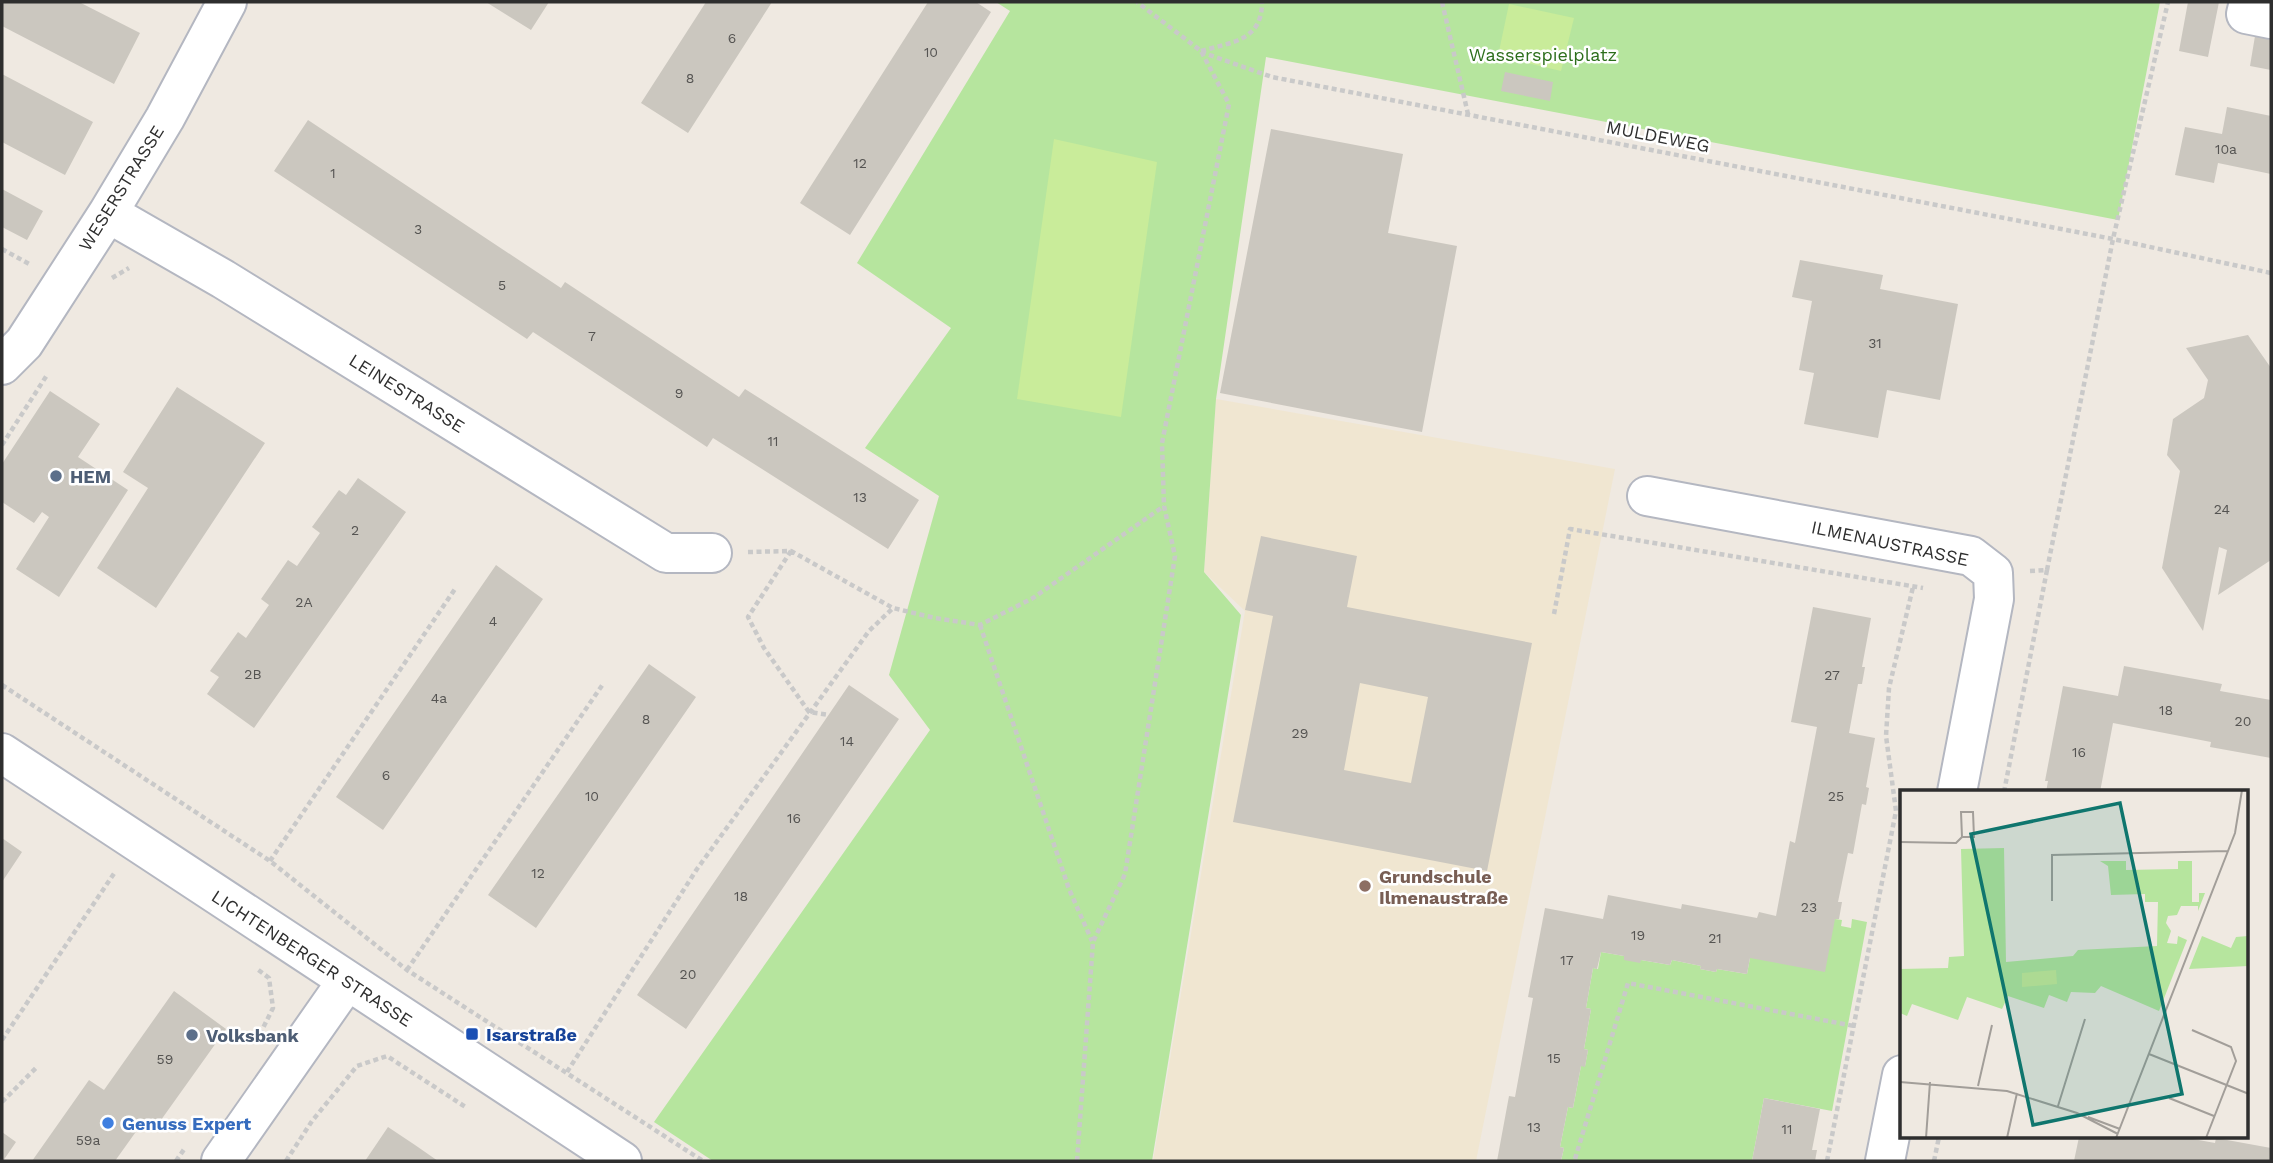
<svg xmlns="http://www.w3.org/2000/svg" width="2273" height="1163" font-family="'Work Sans',sans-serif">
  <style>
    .education { fill: #f0e6d1 }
    .green { fill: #b6e59e }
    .pitch { fill: #c9ec9a }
    .building { fill: #cbc7bf; fill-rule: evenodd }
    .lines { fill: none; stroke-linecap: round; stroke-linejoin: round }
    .minor-casing { stroke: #b4b7c1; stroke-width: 42 }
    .path { stroke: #c9c9c9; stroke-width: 4.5; stroke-dasharray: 5 3.5; stroke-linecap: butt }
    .minor { stroke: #fff; stroke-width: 38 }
    .service-dot { fill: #5c6f8a; stroke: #fff; stroke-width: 2.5 }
    .education-dot { fill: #8d6e63; stroke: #fff; stroke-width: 2.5 }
    .transit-dot { fill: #1a4fb4; stroke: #fff; stroke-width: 2.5 }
    .shop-dot { fill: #3f7fe0; stroke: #fff; stroke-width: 2.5 }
    .labels { text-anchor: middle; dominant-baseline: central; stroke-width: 5; stroke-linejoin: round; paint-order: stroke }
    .number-label { font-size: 14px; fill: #555452 }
    .park-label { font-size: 18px; fill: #2c6e1b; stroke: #fff }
    .street-label { font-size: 18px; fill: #2e2e2e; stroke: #fff }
    .service-label { font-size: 18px; font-weight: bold; fill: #4e5e75; stroke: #fff; text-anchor: start }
    .education-label { font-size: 18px; font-weight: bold; fill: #785e54; stroke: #fff; text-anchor: start }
    .transit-label { font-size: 18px; font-weight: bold; fill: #164399; stroke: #fff; text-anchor: start }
    .shop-label { font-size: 18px; font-weight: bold; fill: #366cbe; stroke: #fff; text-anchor: start }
    .inset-road { fill: none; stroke: #a29e99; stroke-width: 2 }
    .view { fill: #0f766e; fill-opacity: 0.15; stroke: #0f766e; stroke-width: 3.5 }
    .inset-edge { fill: none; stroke: #2e2e2e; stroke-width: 3.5 }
  </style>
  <rect width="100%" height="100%" fill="#efe9e1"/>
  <!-- education -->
  <path class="education" d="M1216,399L1615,469L1476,1161H1153L1245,611L1204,572Z"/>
  <!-- green -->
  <path class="green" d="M996,2H2160L2118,220L1266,57L1216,399L1204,572L1241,615L1152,1161H713L654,1122L930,730L889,675L939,496L865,448L951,328L857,263L1010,11Z
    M1835,919L1842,920L1841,926L1851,928L1852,919L1867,922L1832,1111L1764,1098L1752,1161H1561L1564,1148L1560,1147L1568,1107L1573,1108L1581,1066H1585L1588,1050L1584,1049L1591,1009L1586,1008L1593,968L1598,969L1601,952L1624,956V960H1641L1670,965L1672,960L1701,966L1700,969L1716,972L1717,969L1747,974L1750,958Z"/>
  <!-- pitch -->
  <path class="pitch" d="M1509,4L1574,18L1561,71L1498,56Z
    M1054,139L1157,162L1121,417L1017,399Z"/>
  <!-- building -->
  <path class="building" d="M2,2H79L140,33L114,84L2,26Z
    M486,2H549L531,30Z
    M706,2H772L688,133L641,103Z
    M928,2H976L991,12L850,235L800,203Z
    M2188,2H2219L2208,57L2179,51Z
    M2255,36L2271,39V70L2250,66Z
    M1505,72L1553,82L1550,101L1501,91Z
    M2,74L93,122L65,175L2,142Z
    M2227,107L2271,116V174L2218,163L2214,183L2175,175L2185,127L2222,134Z
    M308,120L561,288L565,282L739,397L745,389L919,500L888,549L713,438L707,447L533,332L527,339L274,171Z
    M1271,129L1403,154L1388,233L1457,246L1422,432L1220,393Z
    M2,189L43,211L27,240L2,227Z
    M1800,260L1883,275L1880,289L1958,304L1940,400L1887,390L1878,438L1804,424L1814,373L1799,370L1812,301L1792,297Z
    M2248,335L2271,368V560L2218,595L2227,550L2219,547L2203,631L2162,568L2180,471L2167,455L2173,419L2204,398L2208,380L2186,348Z
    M177,387L265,443L156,608L97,568L148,488L123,472Z
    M50,391L100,424L78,457L128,490L59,597L16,569L49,517L42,512L34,523L2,502V464Z
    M358,478L406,512L254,728L207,694L219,677L210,671L238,632L246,638L257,622L269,605L261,599L288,560L297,566L320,533L312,527L339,490L346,495Z
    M1261,536L1357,556L1347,607L1532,643L1487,871L1233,822L1273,616L1245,610ZM1360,683L1428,697L1411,783L1344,770Z
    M496,565L543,599L383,830L336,797Z
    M1813,607L1871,618L1862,667H1865L1862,684H1858L1849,733L1875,738L1866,787L1869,788L1866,805L1862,804L1853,854L1848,853L1838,902H1842L1839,919H1835L1825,972L1750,958L1747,974L1717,969L1716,972L1700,969L1701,966L1672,960L1670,965L1641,960L1640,963L1624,960V956L1601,952L1597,969L1593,968L1586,1008L1591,1009L1584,1049L1588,1050L1585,1067L1581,1066L1573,1108L1568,1107L1560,1147L1564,1148L1561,1161H1497L1509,1096L1515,1097L1533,998L1528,997L1545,908L1603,919L1608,895L1681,909L1682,904L1757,918L1759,912L1776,916L1790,841L1795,843L1817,727L1791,722Z
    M649,664L696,697L536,928L488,895Z
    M2124,666L2222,684L2220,691L2271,700V758L2210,747L2211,742L2113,723L2100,792H2046L2048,781H2045L2063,686L2118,696Z
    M849,685L899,719L686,1029L637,995Z
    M2,838L22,852L2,882Z
    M174,991L226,1029L156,1127L145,1119L115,1161H32L89,1080L104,1090Z
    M1764,1098L1820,1109L1812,1150H1817L1815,1161H1752Z
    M388,1127L415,1145L438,1161H365Z
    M2,1132L16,1142L3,1161H2Z
    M2079,1137H2182L2215,1143L2216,1138L2271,1148V1161H2074Z"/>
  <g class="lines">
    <defs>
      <path id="minor" d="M2249,2L2246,14L2271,19
        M108,213L223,279L666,553H712
        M2,365L24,343L108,213L165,118L227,2
        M1647,496L1971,556L1993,573L1994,599L1957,792
        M2,753L622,1161
        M221,1161L347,981
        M1885,1161L1902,1075"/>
    </defs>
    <!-- minor casing -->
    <use href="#minor" class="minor-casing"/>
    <!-- path -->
    <path class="path" d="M1442,2L1468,114
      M1201,51C1232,42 1262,41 1262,2
      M1201,52L1272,77L2113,239L2271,273
      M2,249L31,265
      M112,278L129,268
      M2,445L47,375
      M791,551L748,617L764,648L809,712L829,715
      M748,552L791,551L893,608L935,618L980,625L1033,598L1164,506
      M2030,571L2047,570L2113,239L2168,2
      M1554,614L1570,529L1923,588
      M980,625L1069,889L1092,941
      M2,685L270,861L407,970L703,1161
      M2004,792L2047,570
      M270,861L455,589
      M407,970L603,684
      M2,1040L115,872
      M256,1042L273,1008L269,978L257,969
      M567,1072L697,869L869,631L893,608
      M2,1102L36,1068
      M1575,1159L1628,983L1854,1026
      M176,1161L185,1148
      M286,1161L312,1121L357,1066L387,1056L467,1108
      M1077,1161L1093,942L1125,874L1175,556L1164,506L1162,443L1229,104L1201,51L1137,2
      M1827,1161L1896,811L1886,736L1889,688L1913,587
      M1934,1161L1939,1137"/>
    <!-- minor -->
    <use href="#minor" class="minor"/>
  </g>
  <!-- markers -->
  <g class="service-dot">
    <circle cx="56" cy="476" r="7"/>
    <circle cx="192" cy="1035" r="7"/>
  </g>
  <circle class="education-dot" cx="1365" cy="886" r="7"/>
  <rect class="transit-dot" x="465" y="1027" width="14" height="14" rx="3.5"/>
  <circle class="shop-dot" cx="108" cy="1123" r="7"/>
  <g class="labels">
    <!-- number labels -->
    <g class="number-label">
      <text x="732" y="38">6</text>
      <text x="931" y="52">10</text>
      <text x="690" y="78">8</text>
      <text x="2226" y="149">10a</text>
      <text x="860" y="163">12</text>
      <text x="333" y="173">1</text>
      <text x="418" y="229">3</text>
      <text x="502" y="285">5</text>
      <text x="592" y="336">7</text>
      <text x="1875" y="343">31</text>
      <text x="679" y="393">9</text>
      <text x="773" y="441">11</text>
      <text x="860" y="497">13</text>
      <text x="2222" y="509">24</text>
      <text x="355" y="530">2</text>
      <text x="304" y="602">2A</text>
      <text x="493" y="621">4</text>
      <text x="253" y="674">2B</text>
      <text x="1832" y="675">27</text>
      <text x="439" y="698">4a</text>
      <text x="2166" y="710">18</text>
      <text x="646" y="719">8</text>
      <text x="2243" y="721">20</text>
      <text x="1300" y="733">29</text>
      <text x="847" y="741">14</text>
      <text x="2079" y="752">16</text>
      <text x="386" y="775">6</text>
      <text x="592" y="796">10</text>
      <text x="1836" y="796">25</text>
      <text x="794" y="818">16</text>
      <text x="538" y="873">12</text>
      <text x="741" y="896">18</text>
      <text x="1809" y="907">23</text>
      <text x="1638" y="935">19</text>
      <text x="1715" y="938">21</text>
      <text x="1567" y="960">17</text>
      <text x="688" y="974">20</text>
      <text x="1554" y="1058">15</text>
      <text x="165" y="1059">59</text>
      <text x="1534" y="1127">13</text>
      <text x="1787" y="1129">11</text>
      <text x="88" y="1140">59a</text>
    </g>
    <!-- park labels -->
    <g class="park-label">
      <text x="1543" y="54">Wasserspielplatz</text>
    </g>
    <!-- street labels -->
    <g class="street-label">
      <text transform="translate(1658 136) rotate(11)">MULDEWEG</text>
      <text transform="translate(121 188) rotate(-58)">WESERSTRASSE</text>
      <text transform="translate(407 393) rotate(32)">LEINESTRASSE</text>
      <text transform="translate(1890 543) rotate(12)">ILMENAUSTRASSE</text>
      <text transform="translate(312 958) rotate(33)">LICHTENBERGER STRASSE</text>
    </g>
    <!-- service labels -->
    <g class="service-label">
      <text x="70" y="476">HEM</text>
      <text x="206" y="1035">Volksbank</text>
    </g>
    <!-- education labels -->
    <g class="education-label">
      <text x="1379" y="876">Grundschule<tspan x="1379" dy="21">Ilmenaustraße</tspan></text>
    </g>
    <!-- transit labels -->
    <g class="transit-label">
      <text x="486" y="1034">Isarstraße</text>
    </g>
    <!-- shop labels -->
    <g class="shop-label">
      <text x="122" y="1123">Genuss Expert</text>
    </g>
  </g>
  <!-- overview -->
  <g transform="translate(1900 790)">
    <rect width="348" height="348" fill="#efe9e1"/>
    <path d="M104,58L106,172L173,166L178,160L257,156L258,112H245V104L211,105L208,76L200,71H226V80L278,79V71H292V112H299V103H305L298,121V116H281L277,125L268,126L266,133L271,141L267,153L277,154L278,146L287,150L259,221L201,196L195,203L171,202L167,212L149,205L144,218L108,206L102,219L67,207L58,230L12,214L7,226L0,223V179L48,178L49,167L64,166L61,59ZM302,146L331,158L336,147L348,146V176L289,179Z" fill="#b6e59e"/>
    <path d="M156,180L157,194L122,197V183Z" fill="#c9ec9a"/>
    <path class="inset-road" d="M0,52L56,53L62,47L61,22H73L74,47H62M152,111V65L328,61M292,240L331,257L336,271L306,348M249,264L349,304M0,292L107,301L177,323L218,344M78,296L92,235M269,308L314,326M158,316L185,229M188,327L220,339M26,348L30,292M107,348L117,303M216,348L335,43L342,0"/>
    <path class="view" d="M220,13L282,304L133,335L71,44Z"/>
    <rect width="348" height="348" class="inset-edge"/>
  </g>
  <!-- border -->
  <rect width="2273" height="1163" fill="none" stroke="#2e2e2e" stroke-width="7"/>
</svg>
